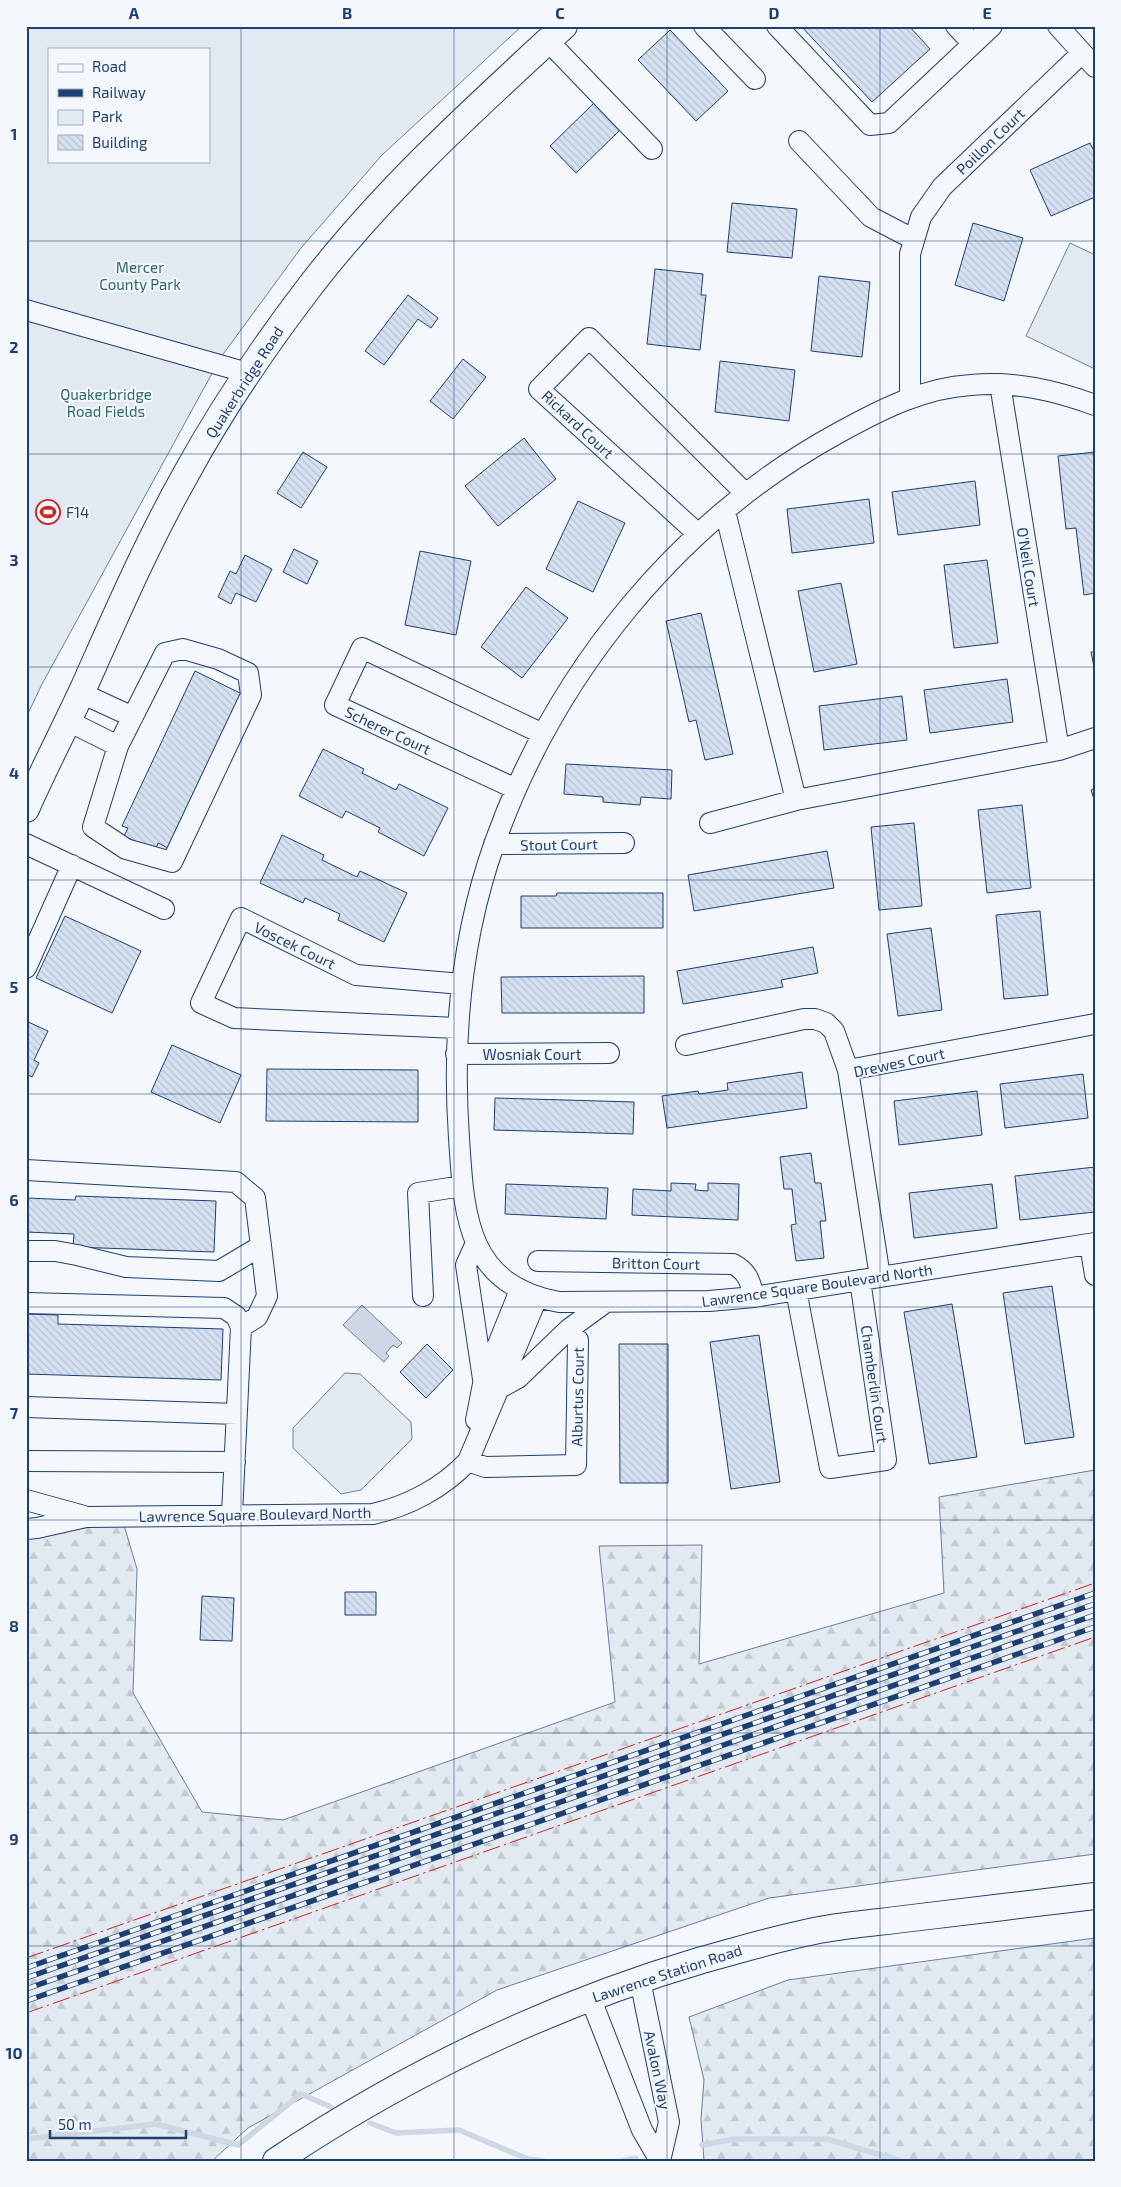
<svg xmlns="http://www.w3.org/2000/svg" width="1121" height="2187" font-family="'Exo 2',sans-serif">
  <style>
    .forest { fill: url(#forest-firs); stroke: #687fa3 }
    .park { fill: #e3e9f0; stroke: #687fa3; fill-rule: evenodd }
    .water { fill: #cfd7e4; stroke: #687fa3 }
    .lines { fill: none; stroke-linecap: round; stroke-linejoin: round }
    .stream { stroke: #cfd7e4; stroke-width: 5.5 }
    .building { fill: url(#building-back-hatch); stroke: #1d3f73 }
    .minor-casing { stroke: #1d3f73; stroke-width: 22 }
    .major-casing { stroke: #1d3f73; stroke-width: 28 }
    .minor { stroke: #f4f7fb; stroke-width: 20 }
    .major { stroke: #f4f7fb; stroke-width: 26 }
    .rail-casing { stroke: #1d3f73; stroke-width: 5.5 }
    .rail { stroke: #f4f7fb; stroke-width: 4; stroke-dasharray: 11; stroke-linecap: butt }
    .power { stroke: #c62828; stroke-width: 1; stroke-dasharray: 18 4 2.5 4; stroke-linecap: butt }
    .grid { fill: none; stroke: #1d3f73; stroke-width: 1; stroke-opacity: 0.55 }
    .labels { text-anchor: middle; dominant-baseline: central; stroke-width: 4; stroke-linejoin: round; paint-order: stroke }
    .street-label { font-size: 15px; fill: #1d3f73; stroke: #f4f7fb }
    .park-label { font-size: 15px; fill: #2c6c60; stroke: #f4f7fb }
    .poi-label { font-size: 15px; fill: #1d3f73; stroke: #f4f7fb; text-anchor: start }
    .neatline { fill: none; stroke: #1d3f73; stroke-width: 2 }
    .grid-label { font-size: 16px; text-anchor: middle; font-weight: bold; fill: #1d3f73 }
  </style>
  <defs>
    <pattern id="forest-firs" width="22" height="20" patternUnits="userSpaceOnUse" patternTransform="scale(1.25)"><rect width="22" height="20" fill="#e3e9f0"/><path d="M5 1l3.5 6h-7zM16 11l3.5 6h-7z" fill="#c2c9d1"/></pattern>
    <pattern id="building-back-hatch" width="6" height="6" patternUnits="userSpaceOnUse" patternTransform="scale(1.25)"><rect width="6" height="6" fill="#d5e0f0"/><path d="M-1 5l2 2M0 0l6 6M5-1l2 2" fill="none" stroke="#b6c1d1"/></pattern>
  </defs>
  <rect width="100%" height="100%" fill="#f4f7fb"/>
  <!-- forest -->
  <path class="forest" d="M1095,1470V1854L769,1898L497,1990L248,2128L212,2161H26V1537L123,1522L137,1569L133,1693L202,1812L283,1820L615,1702L599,1546L702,1545L699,1664L944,1593L939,1497Z
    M1095,1938V2161H704L701,2119L704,2080L689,2017L788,1980Z"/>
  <!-- park -->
  <path class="park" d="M26,26H522L382,155L301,248L221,357L41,686L26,718ZM49,49H209V161H49Z
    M1070,243L1095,255V369L1026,336Z
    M345,1373L360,1374L411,1422L412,1439L361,1490L341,1494L293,1448V1428Z"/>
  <!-- water -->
  <path class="water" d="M362,1305L402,1343L397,1348L393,1345L386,1353L389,1356L384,1362L343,1325Z"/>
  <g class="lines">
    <!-- stream -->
    <path class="stream" d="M370,2123L396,2133L459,2130L528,2159L544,2161
      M26,2139L155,2124L238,2145L301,2094L331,2107
      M702,2145L735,2139H827L901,2161
      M622,2161L636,2158"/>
  </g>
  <!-- building -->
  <path class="building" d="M801,26H909L930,49L872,102Z
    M670,30L728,91L696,121L638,60Z
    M594,103L621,129L576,173L550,146Z
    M1090,143L1095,153V197L1051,216L1030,170Z
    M732,203L797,209L792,258L727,252Z
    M973,223L1023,238L1004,301L955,285Z
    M655,269L703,274L701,295H706L700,350L647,344Z
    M819,276L870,282L862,357L811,351Z
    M408,295L438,318L431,328L418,319L384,365L365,351Z
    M463,359L486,377L453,419L430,401Z
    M720,361L795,370L789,421L715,412Z
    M524,438L556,479L498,526L465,486Z
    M303,452L327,467L301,508L277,493Z
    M1095,452V593L1084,595L1076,528L1066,529L1058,456Z
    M975,481L980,525L898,535L892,492Z
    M869,499L874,543L792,553L787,509Z
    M578,501L625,523L593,592L546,569Z
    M294,549L318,561L307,584L283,572Z
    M420,551L471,561L456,635L405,625Z
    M245,555L272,569L256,602L236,593L231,604L218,597L230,571L236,574Z
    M987,560L998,643L954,648L944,565Z
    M841,583L857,664L814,672L798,591Z
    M526,587L568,618L522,678L481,647Z
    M701,613L733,754L705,760L696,720L689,722L666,621Z
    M1091,652H1095V672Z
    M195,671L242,694L170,849L158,843L155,851L124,836L128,828L122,826Z
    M1007,679L1013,722L930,733L924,690Z
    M902,696L907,740L824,750L819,706Z
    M323,749L364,769L362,773L396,790L399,784L448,808L424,856L378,832L380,828L346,811L342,818L299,796Z
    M566,764L672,770L671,799L641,797L640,805L603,802V797L564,794Z
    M1095,788V802L1091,790Z
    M1022,805L1031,888L987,893L978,810Z
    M914,823L922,906L879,910L871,827Z
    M282,835L324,855L322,860L357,877L360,871L407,893L384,942L338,920L340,914L305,898L303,903L260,883Z
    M827,851L834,888L694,911L688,875Z
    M557,893H663V928H521V896H556Z
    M1040,911L1048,995L1004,999L996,915Z
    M65,916L141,951L112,1013L36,978Z
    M931,928L942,1010L898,1016L887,934Z
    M813,947L818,973L781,980L783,987L683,1004L677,971Z
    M644,976V1013H502L501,977Z
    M26,1021L48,1031L34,1060L39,1063L32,1077L26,1074Z
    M172,1045L241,1075L220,1123L151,1092Z
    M267,1069L418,1070V1122L266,1121Z
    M802,1072L807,1108L667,1128L662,1096L698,1091L699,1094L728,1090L727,1083Z
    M1083,1074L1088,1118L1005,1128L1000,1084Z
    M977,1091L982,1135L899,1145L894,1101Z
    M495,1098L634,1102L633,1134L494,1130Z
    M811,1153L815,1183H821L826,1221H820L824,1258L796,1261L791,1225L796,1224L792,1189H784L780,1157Z
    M1095,1167V1212L1020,1220L1015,1176Z
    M671,1183L696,1184L695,1190L708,1191V1183L739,1184L738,1220L632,1215L633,1189L671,1191Z
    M506,1184L608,1188L606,1219L505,1214Z
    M992,1184L997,1228L914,1238L909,1193Z
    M76,1196L216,1201L214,1252L73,1247L74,1234L26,1232V1198L75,1200Z
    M1052,1286L1074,1437L1025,1444L1003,1293Z
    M952,1304L977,1457L929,1464L904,1312Z
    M26,1314L58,1315V1324L223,1329L221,1380L26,1374Z
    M759,1335L780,1482L731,1489L710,1342Z
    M427,1344L453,1370L426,1398L400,1372Z
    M619,1344H668V1483H620Z
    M345,1592H376V1615H345Z
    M202,1596L234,1598L232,1641L200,1640Z"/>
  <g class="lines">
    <defs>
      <path id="minor" d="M704,26L755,79
        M777,26L870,125L889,123L992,26
        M956,26L973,44
        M1058,26L1095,67
        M548,41L652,149
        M799,141L871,217L913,239
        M26,310L248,373
        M1000,384L1059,750
        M910,398V254L921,217L942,187L1082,53
        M1095,405C1054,390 1014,381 971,385C923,388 882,409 840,432C680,519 556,671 495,842C461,937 452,1038 459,1138C464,1217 467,1285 559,1302L709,1301L754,1297L1095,1243
        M725,511L796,800
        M698,534L539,389L589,338L745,493
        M183,649L218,659L248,673L251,695L172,862L126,849L93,827L118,746L165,653Z
        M81,693L133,717
        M68,721L118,746
        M516,789L335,705L362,648L543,734
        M710,823L796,800L1059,750L1095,738
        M26,844L164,909
        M494,844L624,843
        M26,968L72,865
        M457,1028L234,1018L201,1003L241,918L356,975L462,984
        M686,1045L804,1019H815L826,1023L834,1031L848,1070L880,1277
        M456,1054L609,1053
        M848,1070L1095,1024
        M26,1170L236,1182L255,1198L261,1246L219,1271L126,1267L77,1255L55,1251H26
        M1090,1244L1095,1275
        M475,1245L466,1265L483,1379
        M538,1261L733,1264C748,1272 750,1281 754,1297
        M796,1290L830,1468L886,1460L860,1280
        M423,1296L418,1193L462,1186
        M26,1303L224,1308L236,1316L241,1327L232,1514
        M241,1327L257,1317L267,1296L261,1246
        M498,1389L518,1378L569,1329L606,1302
        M26,1407L237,1414
        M476,1420L484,1379L520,1290
        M26,1461L235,1462
        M468,1461L485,1467L576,1465L578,1340
        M26,1500L84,1516
        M26,1529L37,1528L86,1517L373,1514C408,1506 443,1488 468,1461L537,1298
        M640,1980L669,2122L660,2161
        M590,1997L642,2130L659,2159"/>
      <path id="major" d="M26,809C44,768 65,728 84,687C116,615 147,543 186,474C222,408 265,345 311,285C385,189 475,108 564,26
        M276,2161C408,2073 550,2005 702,1960C743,1949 784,1936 825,1929C854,1924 883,1922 912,1918C973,1911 1034,1903 1095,1896"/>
    </defs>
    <!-- minor casing -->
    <use href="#minor" class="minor-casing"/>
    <!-- major casing -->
    <use href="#major" class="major-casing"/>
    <!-- minor -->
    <use href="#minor" class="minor"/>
    <!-- major -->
    <use href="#major" class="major"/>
    <defs>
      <path id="rail" d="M26,1968L1095,1593
        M26,1978L1095,1604
        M26,1989L1095,1615
        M26,2001L1095,1627"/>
    </defs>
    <!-- rail casing -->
    <use href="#rail" class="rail-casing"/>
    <!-- rail -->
    <use href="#rail" class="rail"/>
    <!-- power -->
    <path class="power" d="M26,1958L1095,1583
      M26,2013L1095,1637"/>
  </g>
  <!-- grid -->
  <path class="grid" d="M241,26V2161M454,26V2161M667,26V2161M880,26V2161M26,241H1095M26,454H1095M26,667H1095M26,880H1095M26,1094H1095M26,1307H1095M26,1520H1095M26,1733H1095M26,1946H1095"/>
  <!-- icons -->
  <defs>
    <symbol id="stadium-ring" viewBox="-11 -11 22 22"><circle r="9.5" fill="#f4f7fb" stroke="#c62828" stroke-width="1.5"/><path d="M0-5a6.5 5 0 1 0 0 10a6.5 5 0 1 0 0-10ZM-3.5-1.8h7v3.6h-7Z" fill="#c62828"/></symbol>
  </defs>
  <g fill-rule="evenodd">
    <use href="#stadium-ring" x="34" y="498" width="28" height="28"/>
  </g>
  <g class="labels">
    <!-- street labels -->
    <g class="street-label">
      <text transform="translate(990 141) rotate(-44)">Poillon Court</text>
      <text transform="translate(244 382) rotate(-57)">Quakerbridge Road</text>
      <text transform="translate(578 424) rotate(43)">Rickard Court</text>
      <text transform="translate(1029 567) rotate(81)">O'Neil Court</text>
      <text transform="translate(388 730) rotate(25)">Scherer Court</text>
      <text transform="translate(559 844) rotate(-1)">Stout Court</text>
      <text transform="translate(295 945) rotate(26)">Voscek Court</text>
      <text x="532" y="1054">Wosniak Court</text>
      <text transform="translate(899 1062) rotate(-12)">Drewes Court</text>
      <text transform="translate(656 1263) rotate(1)">Britton Court</text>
      <text transform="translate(817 1285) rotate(-8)">Lawrence Square Boulevard North</text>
      <text transform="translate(875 1384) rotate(82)">Chamberlin Court</text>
      <text transform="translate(577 1397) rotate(-89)">Alburtus Court</text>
      <text transform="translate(255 1514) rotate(-1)">Lawrence Square Boulevard North</text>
      <text transform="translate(667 1973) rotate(-18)">Lawrence Station Road</text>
      <text transform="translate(658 2070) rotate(78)">Avalon Way</text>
    </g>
    <!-- park labels -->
    <g class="park-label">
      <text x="140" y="267">Mercer<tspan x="140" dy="17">County Park</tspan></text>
      <text x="106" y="394">Quakerbridge<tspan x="106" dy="17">Road Fields</tspan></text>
    </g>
    <!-- poi labels -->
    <g class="poi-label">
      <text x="66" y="512">F14</text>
    </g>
  </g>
  <!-- border -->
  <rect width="1121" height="2187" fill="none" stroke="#f4f7fb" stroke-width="55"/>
  <!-- legend -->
  <rect x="48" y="48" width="162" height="115" fill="#f4f7fb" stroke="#9eadc5"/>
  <rect x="58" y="64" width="25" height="8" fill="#f4f7fb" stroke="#9eadc5"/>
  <text x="92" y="72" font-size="15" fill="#1d3f73">Road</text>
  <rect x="58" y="89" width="25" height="8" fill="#1d3f73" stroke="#9eadc5"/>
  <text x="92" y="98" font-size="15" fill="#1d3f73">Railway</text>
  <rect x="58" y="110" width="25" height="15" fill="#e3e9f0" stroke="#9eadc5"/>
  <text x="92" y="122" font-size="15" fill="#1d3f73">Park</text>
  <rect x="58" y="135" width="25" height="15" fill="url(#building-back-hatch)" stroke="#9eadc5"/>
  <text x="92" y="148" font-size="15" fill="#1d3f73">Building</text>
  <!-- scale -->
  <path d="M50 2130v8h136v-8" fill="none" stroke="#1d3f73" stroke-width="2.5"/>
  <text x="58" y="2130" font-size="15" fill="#1d3f73" stroke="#f4f7fb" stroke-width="4" paint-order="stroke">50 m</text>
  <rect x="28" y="28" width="1066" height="2132" class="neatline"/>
  <g class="grid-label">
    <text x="134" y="19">A</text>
    <text x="347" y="19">B</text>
    <text x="560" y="19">C</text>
    <text x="774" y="19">D</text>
    <text x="987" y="19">E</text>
    <text x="14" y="140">1</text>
    <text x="14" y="353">2</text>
    <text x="14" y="566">3</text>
    <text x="14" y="779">4</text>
    <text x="14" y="993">5</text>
    <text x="14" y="1206">6</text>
    <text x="14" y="1419">7</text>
    <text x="14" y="1632">8</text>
    <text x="14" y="1845">9</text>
    <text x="14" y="2059">10</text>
  </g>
</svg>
